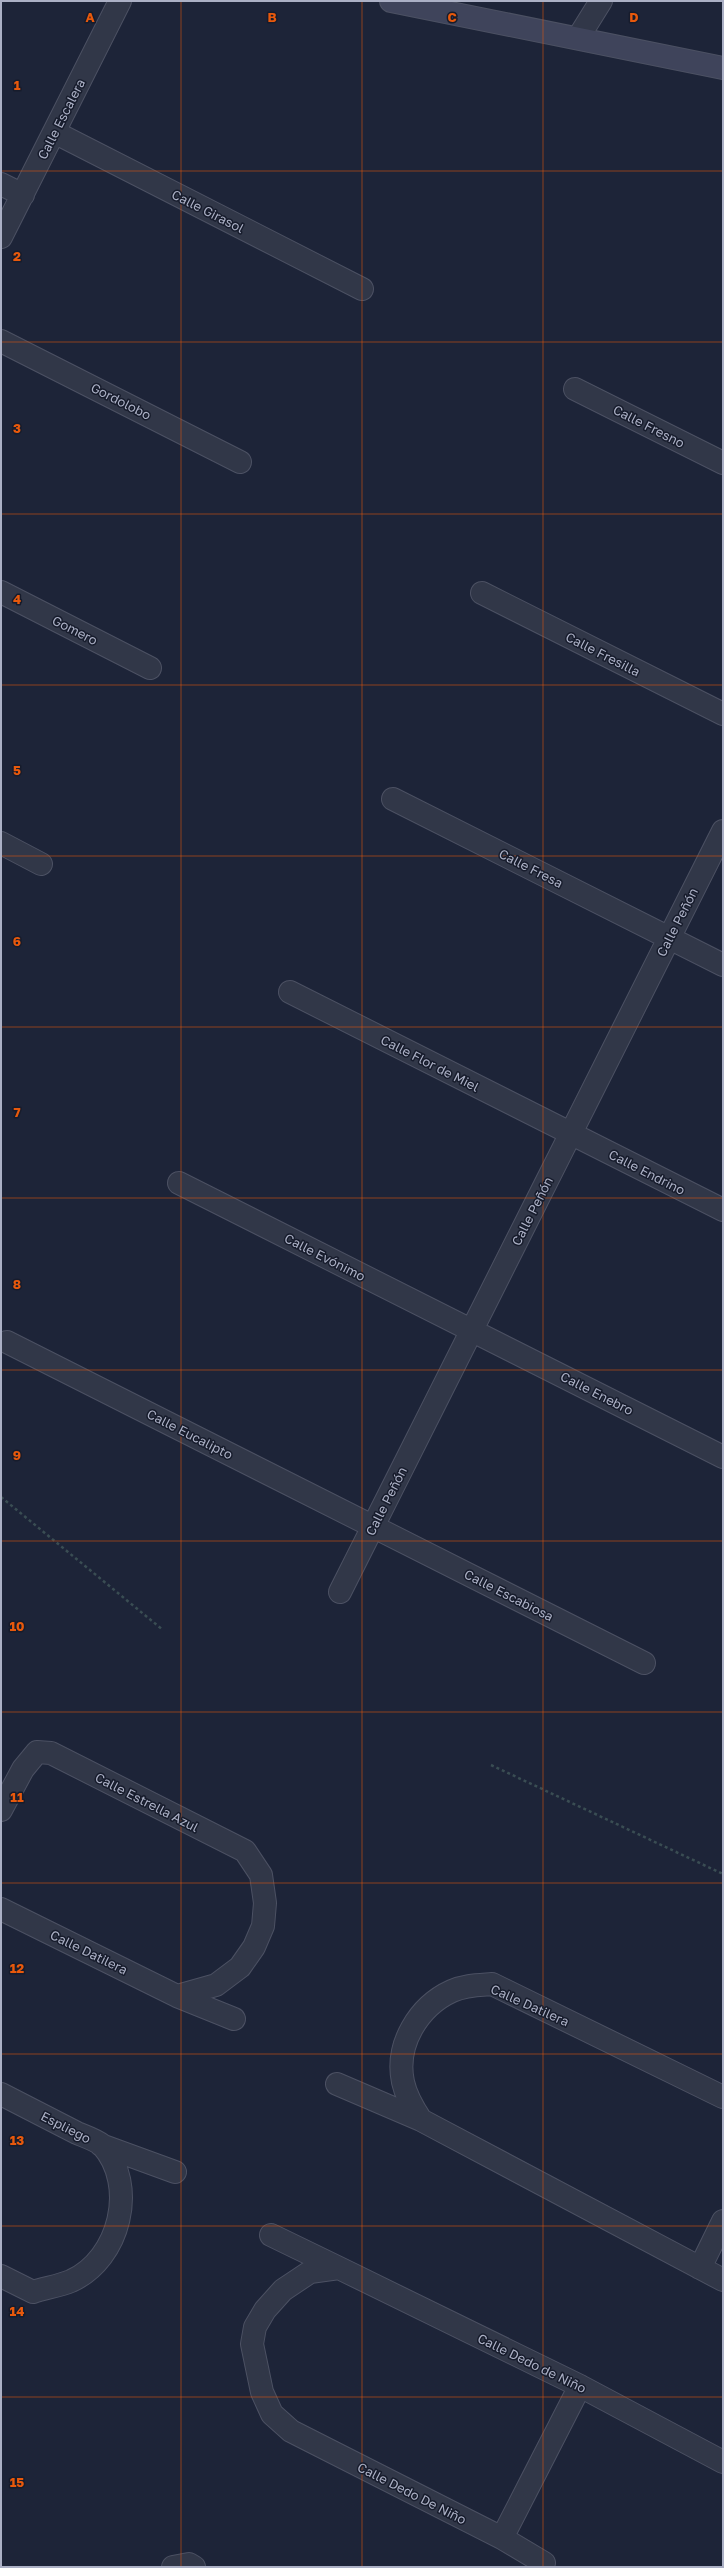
<svg xmlns="http://www.w3.org/2000/svg" width="724" height="2568" font-family="'Golos Text',sans-serif">
  <style>
    .lines { fill: none; stroke-linecap: round; stroke-linejoin: round }
    .lane-casing { stroke: #4c5163; stroke-width: 24 }
    .street-casing { stroke: #4c5163; stroke-width: 24 }
    .secondary-casing { stroke: #4c5163; stroke-width: 24 }
    .path { stroke: #3a4d53; stroke-width: 2.5; stroke-dasharray: 3 3; stroke-linecap: butt }
    .lane { stroke: #313748; stroke-width: 22 }
    .street { stroke: #313748; stroke-width: 22 }
    .secondary { stroke: #3f445b; stroke-width: 22 }
    .grid { fill: none; stroke: #e8590c; stroke-width: 1; stroke-opacity: 0.55 }
    .labels { text-anchor: middle; dominant-baseline: central; stroke-width: 3; stroke-linejoin: round; paint-order: stroke }
    .street-label { font-size: 13px; fill: #abb0c5; stroke: #171c2c }
    .grid-label { font-size: 13px; text-anchor: middle; font-weight: bold; fill: #e8590c; stroke: #171c2c; stroke-width: 3; stroke-linejoin: round; paint-order: stroke }
  </style>
  <rect width="100%" height="100%" fill="#1d2438"/>
  <g class="lines">
    <defs>
      <path id="lane" d="M578,38L601,1"/>
      <path id="street" d="M54,132L362,289
        M1,184L23,195
        M1,237L120,1
        M1,341L240,462
        M575,389L723,463
        M1,592L150,668
        M482,593L723,714
        M393,799L723,965
        M1,843L41,864
        M290,992L723,1210
        M179,1183L723,1457
        M7,1342L644,1663
        M340,1592L723,831
        M1,1810L23,1769L37,1752L51,1753L245,1851L261,1875L265,1903L263,1926L254,1947L240,1967L216,1985L177,1996L1,1909
        M177,1996L234,2019
        M337,2084L421,2120
        M1,2094C26,2107 52,2120 77,2133C84,2136 96,2140 102,2145C138,2185 120,2259 71,2281C59,2286 45,2288 33,2292L1,2276
        M723,2097L492,1984C479,1985 465,1985 452,1991C419,2006 395,2044 403,2082C406,2096 413,2108 421,2120L723,2280
        M101,2145L175,2172
        M271,2235L339,2268
        M700,2268L723,2221
        M502,2538L580,2386
        M544,2563L502,2538L291,2431L272,2414L262,2392L252,2344L255,2327L265,2310L283,2290L310,2272L339,2268L580,2386L723,2462
        M173,2567L189,2564L194,2567"/>
      <path id="secondary" d="M391,1L723,68"/>
    </defs>
    <!-- lane casing -->
    <use href="#lane" class="lane-casing"/>
    <!-- street casing -->
    <use href="#street" class="street-casing"/>
    <!-- secondary casing -->
    <use href="#secondary" class="secondary-casing"/>
    <!-- path -->
    <path class="path" d="M1,1497L163,1630
      M491,1765L723,1874"/>
    <!-- lane -->
    <use href="#lane" class="lane"/>
    <!-- street -->
    <use href="#street" class="street"/>
    <!-- secondary -->
    <use href="#secondary" class="secondary"/>
  </g>
  <!-- grid -->
  <path class="grid" d="M181,1V2567M362,1V2567M543,1V2567M1,171H723M1,342H723M1,514H723M1,685H723M1,856H723M1,1027H723M1,1198H723M1,1370H723M1,1541H723M1,1712H723M1,1883H723M1,2054H723M1,2226H723M1,2397H723"/>
  <g class="labels">
    <!-- street labels -->
    <g class="street-label">
      <text transform="translate(61 119) rotate(-63)">Calle Escalera</text>
      <text transform="translate(208 211) rotate(27)">Calle Girasol</text>
      <text transform="translate(121 401) rotate(27)">Gordolobo</text>
      <text transform="translate(649 426) rotate(27)">Calle Fresno</text>
      <text transform="translate(75 630) rotate(27)">Gomero</text>
      <text transform="translate(603 654) rotate(27)">Calle Fresilla</text>
      <text transform="translate(531 868) rotate(27)">Calle Fresa</text>
      <text transform="translate(677 922) rotate(-63)">Calle Peñón</text>
      <text transform="translate(430 1063) rotate(27)">Calle Flor de Miel</text>
      <text transform="translate(647 1172) rotate(27)">Calle Endrino</text>
      <text transform="translate(532 1211) rotate(-63)">Calle Peñón</text>
      <text transform="translate(325 1257) rotate(27)">Calle Evónimo</text>
      <text transform="translate(597 1393) rotate(27)">Calle Enebro</text>
      <text transform="translate(190 1434) rotate(27)">Calle Eucalipto</text>
      <text transform="translate(386 1501) rotate(-63)">Calle Peñón</text>
      <text transform="translate(509 1595) rotate(27)">Calle Escabiosa</text>
      <text transform="translate(147 1802) rotate(27)">Calle Estrella Azul</text>
      <text transform="translate(89 1952) rotate(26)">Calle Datilera</text>
      <text transform="translate(530 2005) rotate(24)">Calle Datilera</text>
      <text transform="translate(66 2127) rotate(27)">Espliego</text>
      <text transform="translate(532 2363) rotate(26)">Calle Dedo de Niño</text>
      <text transform="translate(412 2493) rotate(27)">Calle Dedo De Niño</text>
    </g>
  </g>
  <g class="grid-label">
    <text x="90" y="22">A</text>
    <text x="272" y="22">B</text>
    <text x="452" y="22">C</text>
    <text x="634" y="22">D</text>
    <text x="17" y="90">1</text>
    <text x="17" y="261">2</text>
    <text x="17" y="433">3</text>
    <text x="17" y="604">4</text>
    <text x="17" y="775">5</text>
    <text x="17" y="946">6</text>
    <text x="17" y="1117">7</text>
    <text x="17" y="1289">8</text>
    <text x="17" y="1460">9</text>
    <text x="17" y="1631">10</text>
    <text x="17" y="1802">11</text>
    <text x="17" y="1973">12</text>
    <text x="17" y="2145">13</text>
    <text x="17" y="2316">14</text>
    <text x="17" y="2487">15</text>
  </g>
  <!-- border -->
  <rect width="724" height="2568" fill="none" stroke="#abb0c5" stroke-width="4"/>
</svg>
